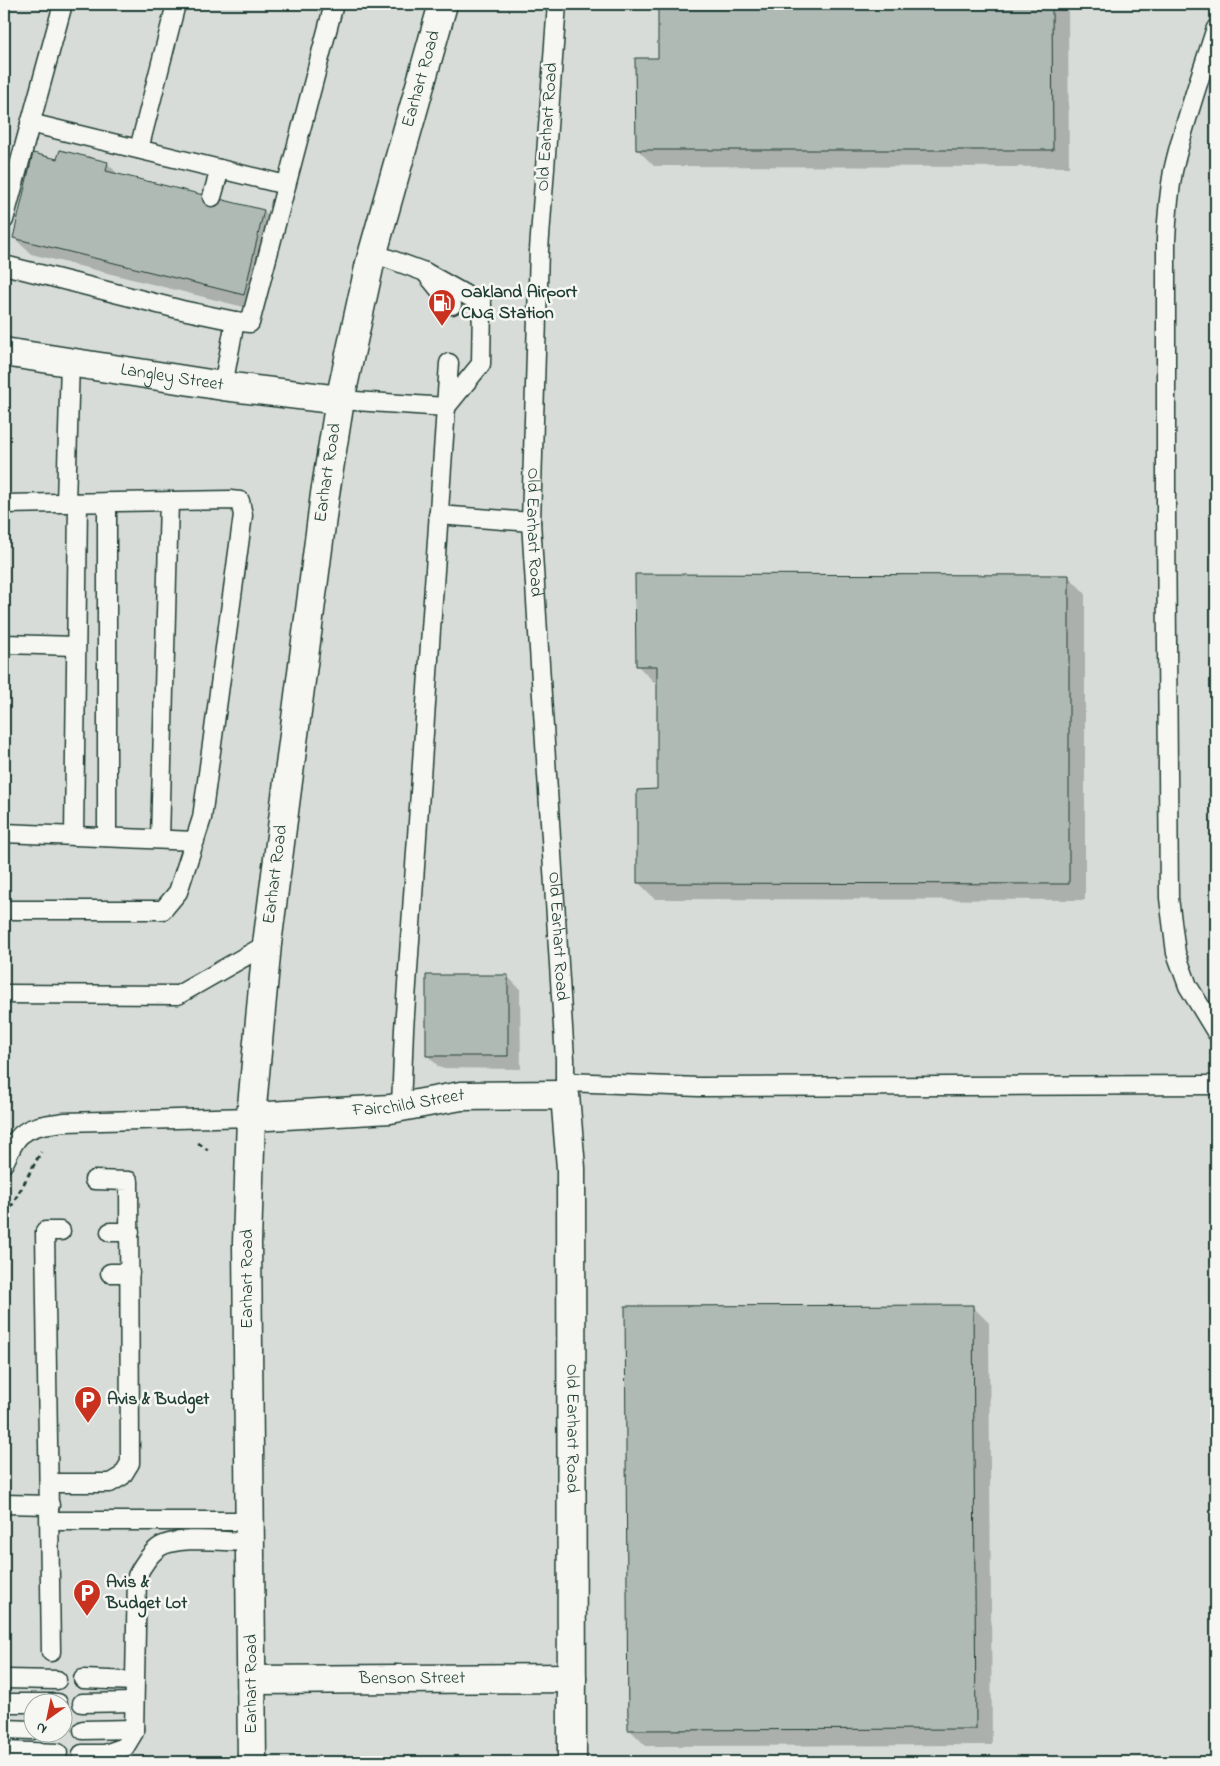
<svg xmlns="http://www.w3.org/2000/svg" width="1220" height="1766" font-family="'Indie Flower',sans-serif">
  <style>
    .built { fill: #d8dcd8; fill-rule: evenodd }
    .shadow { fill: #0003 }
    .building { fill: #b0bab5; stroke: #1f3d34 }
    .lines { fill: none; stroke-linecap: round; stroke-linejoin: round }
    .lane-casing { stroke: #1f3d34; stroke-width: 21 }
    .street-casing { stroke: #1f3d34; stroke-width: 31 }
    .path { stroke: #1f3d34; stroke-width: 3; stroke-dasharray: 5 4; stroke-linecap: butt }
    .lane { stroke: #f6f6f2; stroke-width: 18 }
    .street { stroke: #f6f6f2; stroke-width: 28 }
    .labels { text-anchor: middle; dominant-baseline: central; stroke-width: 5; stroke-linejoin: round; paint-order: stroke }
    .street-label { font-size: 18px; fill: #1f3d34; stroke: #f6f6f2 }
    .poi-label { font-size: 18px; font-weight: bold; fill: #1f3d34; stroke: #f6f6f2; text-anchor: start }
  </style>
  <rect width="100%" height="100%" fill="#e9ebe7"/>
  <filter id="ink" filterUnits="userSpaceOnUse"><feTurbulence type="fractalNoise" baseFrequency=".02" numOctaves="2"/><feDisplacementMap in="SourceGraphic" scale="10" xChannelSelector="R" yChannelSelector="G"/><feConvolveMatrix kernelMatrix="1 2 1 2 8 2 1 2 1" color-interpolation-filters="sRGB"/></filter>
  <g filter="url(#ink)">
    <!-- built -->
    <path class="built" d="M4,4H1216V1762H4ZM32,1704H62V1734H32Z"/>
    <!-- shadow -->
    <path class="shadow" d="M659,4H1068L1069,167L654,166L637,149L659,59Z
      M58,161L107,163L120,176L264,211L280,228L260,311L31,254L14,238Z
      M1068,576L1085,593V900L655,899L638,882L658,791V682H654L637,665Z
      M507,976L520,989L521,1069L440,1068L428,1056Z
      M972,1306L989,1323L992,1745L646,1746L629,1729Z"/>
    <!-- building -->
    <path class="building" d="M658,4H1052L1053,150H636L635,58H658Z
      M60,150L108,162L106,171L264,210L244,295L13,238L33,153L57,159Z
      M635,574L1069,575V884L637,883V790L657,789V666H636Z
      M426,975H508V1056H426Z
      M973,1305L976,1729L628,1730L625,1306Z"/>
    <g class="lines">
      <defs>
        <g id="lane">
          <path id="s1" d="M557,4L539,250L531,522L565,1059V1095"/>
          <path d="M1216,28C1201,75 1184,122 1173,171C1169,194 1167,217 1166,240V517L1169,898L1176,953L1188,986L1216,1032"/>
          <path d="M30,123L286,185"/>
          <path d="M139,149L176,4"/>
          <path d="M212,197L220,169"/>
          <path d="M4,220L63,4"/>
          <path d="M373,253L425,272L452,305"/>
          <path d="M4,265L182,310L235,321L250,323L334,4"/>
          <path d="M425,272L482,304L481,364L446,407"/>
          <path d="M223,386L235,321"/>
          <path d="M340,400L446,407"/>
          <path d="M66,503L70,361"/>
          <path d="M4,504L230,500L240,501L243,515L202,818L178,892L163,910H4"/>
          <path d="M438,515L531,522"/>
          <path d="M4,644L76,646"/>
          <path d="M4,833L195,841"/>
          <path d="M74,836L78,503"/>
          <path d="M107,837V502"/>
          <path d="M160,839L169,501"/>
          <path d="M4,994L178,995L267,944"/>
          <path d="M565,1082L699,1087L1216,1085"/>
          <path d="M401,1107L404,1029L449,363"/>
          <path d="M4,1163C8,1155 12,1145 17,1139C28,1125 49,1124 65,1122L251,1117"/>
          <path d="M110,1232H130"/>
          <path d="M110,1273H130"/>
          <path d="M50,1483H110L122,1476L130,1463L129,1181L94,1180"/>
          <path d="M4,1504L50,1505"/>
          <path d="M51,1521H250"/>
          <path d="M51,1652L45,1231H61"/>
          <path d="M4,1679L57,1680"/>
          <path d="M83,1679L135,1681"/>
          <path d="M4,1703H58"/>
          <path d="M82,1703L134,1702"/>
          <path d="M4,1729L32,1730"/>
          <path d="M83,1730L134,1729"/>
          <path d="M4,1751L58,1753"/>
          <path d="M82,1754H105L125,1747L134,1732L137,1576C142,1566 148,1556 158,1548C176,1535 226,1542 250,1542"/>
        </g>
        <g id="street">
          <path id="s2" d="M4,352L223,386L340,400"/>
          <path id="s3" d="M251,1117L390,1109L461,1096L565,1095L571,1168L572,1762"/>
          <path id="s4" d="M252,1680L572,1678"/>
          <path id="s5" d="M252,1762L247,1243L251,1117L267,944L325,494L340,400L370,263L443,4"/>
        </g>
      </defs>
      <!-- lane casing -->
      <use href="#lane" class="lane-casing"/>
      <!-- street casing -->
      <use href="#street" class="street-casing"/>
      <!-- path -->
      <path class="path" d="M198,1143L208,1150
        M4,1214L11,1207L41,1152"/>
      <!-- lane -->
      <use href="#lane" class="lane"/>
      <!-- street -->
      <use href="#street" class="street"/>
    </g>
  </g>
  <!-- icons -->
  <defs>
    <symbol id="fuel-pin" viewBox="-11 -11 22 30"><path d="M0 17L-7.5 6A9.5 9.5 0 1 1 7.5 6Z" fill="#c8321e" stroke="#f6f6f2"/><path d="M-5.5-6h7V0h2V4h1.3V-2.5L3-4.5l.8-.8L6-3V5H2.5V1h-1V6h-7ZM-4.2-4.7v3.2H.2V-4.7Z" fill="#fff"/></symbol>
    <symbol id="parking-pin" viewBox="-11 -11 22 30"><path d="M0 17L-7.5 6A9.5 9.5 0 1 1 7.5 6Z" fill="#c8321e" stroke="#f6f6f2"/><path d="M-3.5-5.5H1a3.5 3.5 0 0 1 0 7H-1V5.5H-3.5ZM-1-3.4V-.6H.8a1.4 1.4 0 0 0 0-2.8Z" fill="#fff"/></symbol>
  </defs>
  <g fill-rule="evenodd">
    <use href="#fuel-pin" x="426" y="287" width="32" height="43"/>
    <use href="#parking-pin" x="72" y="1384" width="32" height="43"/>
    <use href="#parking-pin" x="71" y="1577" width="32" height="43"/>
  </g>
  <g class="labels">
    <!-- street labels -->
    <g class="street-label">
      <text stroke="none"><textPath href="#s5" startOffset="1699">Earhart Road</textPath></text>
      <text transform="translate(548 127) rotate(-86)">Old Earhart Road</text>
      <text stroke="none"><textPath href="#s2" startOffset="170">Langley Street</textPath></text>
      <text stroke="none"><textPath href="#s5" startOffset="1294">Earhart Road</textPath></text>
      <text stroke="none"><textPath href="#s1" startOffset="529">Old Earhart Road</textPath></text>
      <text stroke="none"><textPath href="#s5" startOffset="889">Earhart Road</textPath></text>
      <text stroke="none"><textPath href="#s1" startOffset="934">Old Earhart Road</textPath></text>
      <text stroke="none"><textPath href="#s3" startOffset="158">Fairchild Street</textPath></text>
      <text transform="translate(248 1279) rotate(-90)">Earhart Road</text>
      <text stroke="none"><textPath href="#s3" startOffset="649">Old Earhart Road</textPath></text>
      <text stroke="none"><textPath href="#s4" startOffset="160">Benson Street</textPath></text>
      <text transform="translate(252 1684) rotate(-90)">Earhart Road</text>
    </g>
    <!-- poi labels -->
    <g class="poi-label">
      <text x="461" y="293">Oakland Airport<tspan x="461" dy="21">CNG Station</tspan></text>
      <text x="107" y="1400">Avis &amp; Budget</text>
      <text x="106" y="1583">Avis &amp;<tspan x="106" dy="21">Budget Lot</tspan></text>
    </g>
  </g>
  <!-- margin -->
  <rect width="1220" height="1766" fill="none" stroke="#f6f6f2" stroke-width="20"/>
  <rect x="10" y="10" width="1200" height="1746" fill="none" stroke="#1f3d34" stroke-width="2" filter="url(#ink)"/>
  <!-- north arrow -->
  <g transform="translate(48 1718) rotate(213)"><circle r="24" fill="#f6f6f2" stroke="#a0aca6"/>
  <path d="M0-4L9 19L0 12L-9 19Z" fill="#c8321e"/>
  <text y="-8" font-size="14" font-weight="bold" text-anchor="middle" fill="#1f3d34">N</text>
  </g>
</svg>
